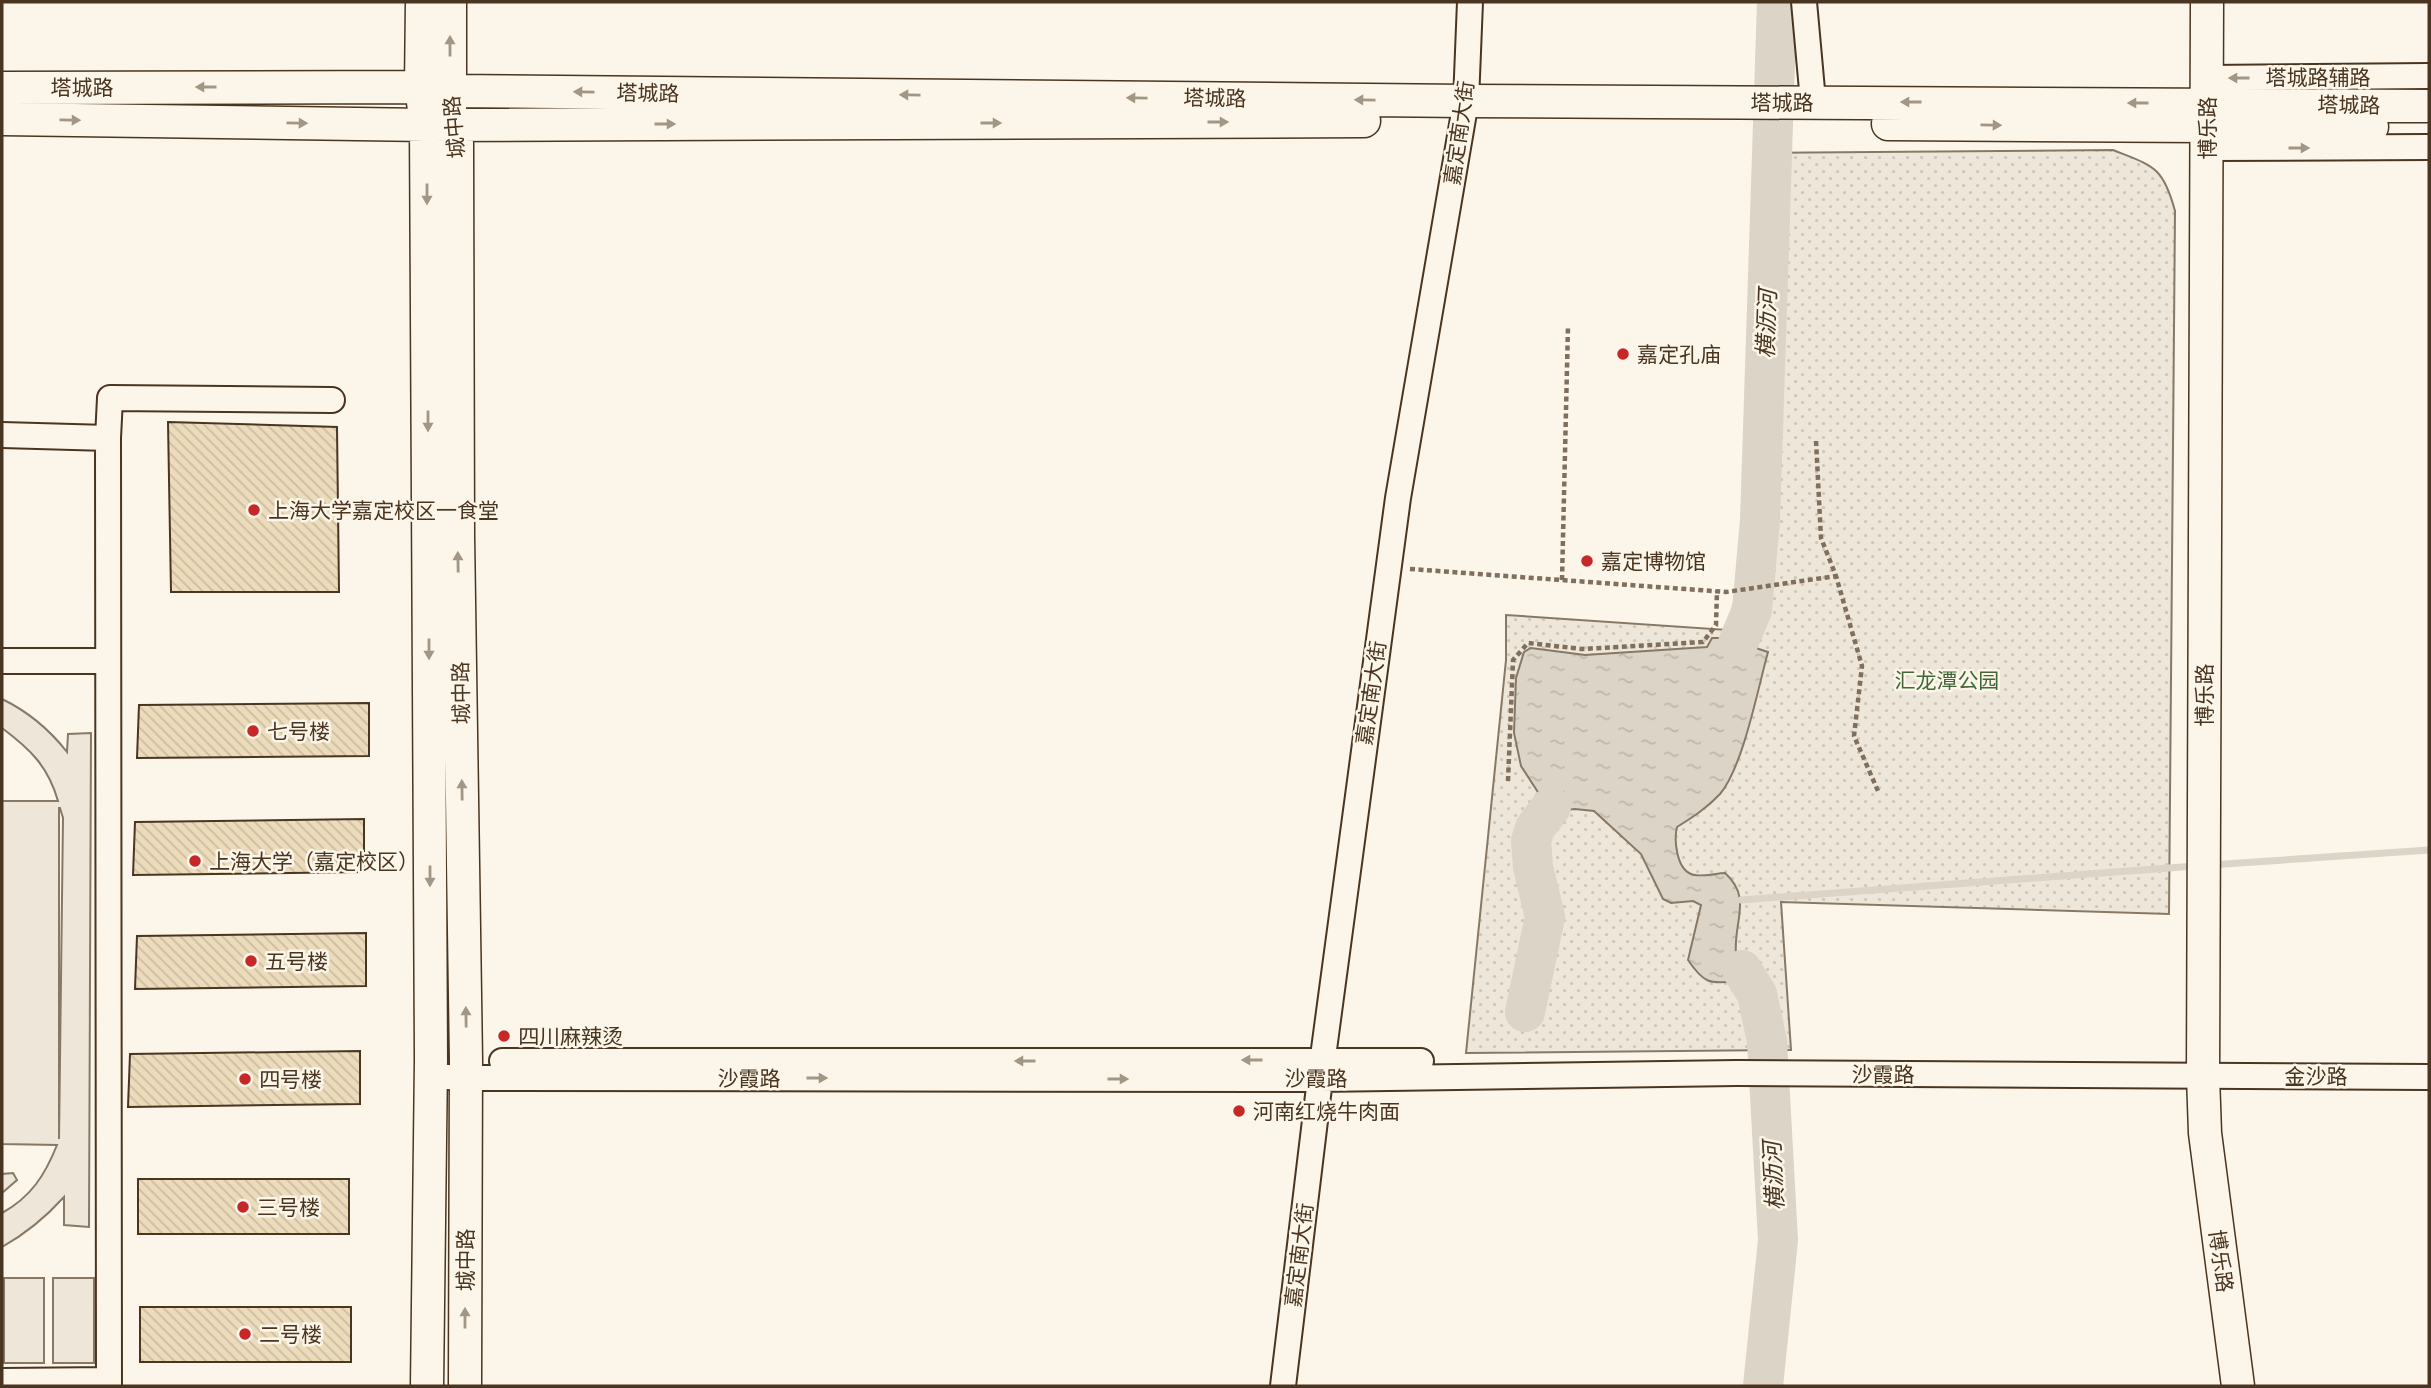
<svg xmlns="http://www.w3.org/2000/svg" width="2431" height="1388" font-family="'Work Sans','Noto Sans SC',sans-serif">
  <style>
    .green { fill: #ede6d9; stroke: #887966; stroke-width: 2; fill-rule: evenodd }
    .park { fill: url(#park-dots); stroke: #887966; stroke-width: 2 }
    .water { fill: url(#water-ripples); stroke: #887966; stroke-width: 2 }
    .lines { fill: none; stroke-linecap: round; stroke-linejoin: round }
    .stream { stroke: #dcd4c6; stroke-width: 7 }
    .river { stroke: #dcd4c6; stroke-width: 40 }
    .building { fill: url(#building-back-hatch); stroke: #4a3520; stroke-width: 2 }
    .minor-casing { stroke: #4a3520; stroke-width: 28 }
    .major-casing { stroke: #4a3520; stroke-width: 35 }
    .path { stroke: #7f6f5c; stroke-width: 4.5; stroke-dasharray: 5 3.5; stroke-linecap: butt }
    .minor { stroke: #fbf6e9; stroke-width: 24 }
    .major { stroke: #fbf6e9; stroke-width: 32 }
    .oneway { fill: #a29684 }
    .poi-dot { fill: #c62828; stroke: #fbf6e9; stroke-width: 2.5 }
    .labels { text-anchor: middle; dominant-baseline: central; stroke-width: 5; stroke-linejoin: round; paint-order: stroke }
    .street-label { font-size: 21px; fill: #4a3520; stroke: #fbf6e9 }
    .poi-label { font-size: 21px; fill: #4a3520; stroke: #fbf6e9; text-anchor: start }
    .park-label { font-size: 21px; fill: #436837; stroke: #fbf6e9 }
    .water-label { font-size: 23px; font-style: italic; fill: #4a3520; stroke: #fbf6e9 }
  </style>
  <defs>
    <pattern id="park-dots" width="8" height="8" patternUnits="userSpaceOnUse" patternTransform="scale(1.75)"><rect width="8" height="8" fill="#ede6d9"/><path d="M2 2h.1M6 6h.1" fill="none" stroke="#cdc6ba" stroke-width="1.8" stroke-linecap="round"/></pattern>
    <pattern id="water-ripples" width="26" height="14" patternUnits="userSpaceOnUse" patternTransform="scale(1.75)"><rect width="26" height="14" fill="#dcd4c6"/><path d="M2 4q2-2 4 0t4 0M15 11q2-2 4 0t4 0" fill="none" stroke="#beb7aa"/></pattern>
    <pattern id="building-back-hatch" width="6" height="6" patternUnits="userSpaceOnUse" patternTransform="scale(1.75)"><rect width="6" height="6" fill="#ecdcbc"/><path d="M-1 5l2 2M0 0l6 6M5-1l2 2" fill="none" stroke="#ccbda1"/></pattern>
  </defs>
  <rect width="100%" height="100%" fill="#fbf6e9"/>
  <!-- green -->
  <path class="green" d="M2,699C29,712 49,729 67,752L68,734L91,733L89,1227L64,1225V1197C45,1218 27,1233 2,1247V1213C31,1197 45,1175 57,1145L2,1144V801H58C48,766 30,749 2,728ZM60,808L63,818L59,1139V808Z
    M13,1173L17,1180L2,1193V1174Z
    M4,1278H44V1363H4Z
    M53,1278H94V1363H53Z"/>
  <!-- park -->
  <path class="park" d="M2113,150C2153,166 2163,166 2175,211L2169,914L1781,902L1791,1050L1466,1053L1506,660V615L1727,630L1737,592L1744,549L1757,153Z"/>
  <!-- water -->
  <path class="water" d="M1712,638H1725L1768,652C1758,688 1743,767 1720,794C1707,808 1693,817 1677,827C1674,839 1676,868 1691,874C1699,878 1716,873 1725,873C1753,898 1733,922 1736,954C1737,959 1740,965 1742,970L1735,981C1709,985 1703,982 1688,960L1701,905L1693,901L1671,903L1663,899L1641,854L1594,811L1575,809L1558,811L1545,803L1521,766L1514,733L1516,678L1524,652L1531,648L1585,655L1707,647Z"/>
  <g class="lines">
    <!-- stream -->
    <path class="stream" d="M2210,865L2429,850
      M1741,900L2195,866"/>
    <!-- river -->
    <path class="river" d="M1738,643L1752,610L1760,520L1777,2
      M1742,970L1757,994L1767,1041L1778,1240L1763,1386
      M1525,1012L1545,917L1533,867L1531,841L1535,828L1551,807"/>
  </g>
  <!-- building -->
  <path class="building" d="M168,422L337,427L339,592H171Z
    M369,703V756L137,758L139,705Z
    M364,819V872L133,875L135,822Z
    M366,933V986L135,989L137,936Z
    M360,1051V1104L128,1107L130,1054Z
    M138,1179H349V1234H138Z
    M140,1307H351V1362H140Z"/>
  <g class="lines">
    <defs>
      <path id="minor" d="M1804,2L1813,101
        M2207,78L2429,76
        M2207,148L2429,147
        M2,435L108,438L110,398L332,400
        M108,438L109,1386
        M2,661H107
        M502,1061H1421
        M430,1076L465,1078L1320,1079L1737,1073L2429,1077
        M2,1381L109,1380
        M1283,1386L1320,1079L1398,498L1466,101L1470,2"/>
      <path id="major" d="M422,2L421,87L426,125L431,1059L427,1386
        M450,2V124L457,143L458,535L466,1061L465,1386
        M2207,2L2203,1076L2205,1133L2238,1386
        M2,88L421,87L450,91L1466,101L2429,106
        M2,119L426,125L1364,121
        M1888,124L2372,127"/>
    </defs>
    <!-- minor casing -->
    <use href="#minor" class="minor-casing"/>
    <!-- major casing -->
    <use href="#major" class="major-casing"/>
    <!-- path -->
    <path class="path" d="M1816,441L1821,538L1836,576L1862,666L1854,736L1878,791
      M1410,569L1726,592L1836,576
      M1562,580L1568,326
      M1508,781L1513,660L1528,643L1582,649L1703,642L1716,625L1717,591"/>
    <!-- minor -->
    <use href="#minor" class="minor"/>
    <!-- major -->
    <use href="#major" class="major"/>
  </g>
  <!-- one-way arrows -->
  <defs><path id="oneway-solid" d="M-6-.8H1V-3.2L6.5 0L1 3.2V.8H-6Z" transform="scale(1.75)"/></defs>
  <g class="oneway">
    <use href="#oneway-solid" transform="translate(450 46) rotate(-90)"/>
    <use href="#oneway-solid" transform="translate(2239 78) rotate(180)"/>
    <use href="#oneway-solid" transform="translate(206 87) rotate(180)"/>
    <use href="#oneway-solid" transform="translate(584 92) rotate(-179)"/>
    <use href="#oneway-solid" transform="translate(910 95) rotate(-179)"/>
    <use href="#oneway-solid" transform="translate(1137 98) rotate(-179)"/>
    <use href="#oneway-solid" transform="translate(1365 100) rotate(-179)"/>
    <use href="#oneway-solid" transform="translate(1911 102) rotate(-180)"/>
    <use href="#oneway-solid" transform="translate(2138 103) rotate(-180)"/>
    <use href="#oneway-solid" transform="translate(70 120) rotate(1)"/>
    <use href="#oneway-solid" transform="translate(1218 122)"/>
    <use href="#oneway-solid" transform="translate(297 123) rotate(1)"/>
    <use href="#oneway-solid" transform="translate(991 123)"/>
    <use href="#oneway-solid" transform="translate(665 124)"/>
    <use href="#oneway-solid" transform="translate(1991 125) rotate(1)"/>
    <use href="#oneway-solid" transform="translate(2299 148)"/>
    <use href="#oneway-solid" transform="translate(427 194) rotate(90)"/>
    <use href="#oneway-solid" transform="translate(428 421) rotate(90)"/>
    <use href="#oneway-solid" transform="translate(458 562) rotate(-91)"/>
    <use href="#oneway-solid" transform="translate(429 649) rotate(90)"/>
    <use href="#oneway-solid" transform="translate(462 790) rotate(-91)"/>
    <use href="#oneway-solid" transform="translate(430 876) rotate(90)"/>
    <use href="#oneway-solid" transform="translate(466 1017) rotate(-91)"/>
    <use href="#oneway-solid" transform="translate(1252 1060) rotate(180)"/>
    <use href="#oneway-solid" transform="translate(1025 1061) rotate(180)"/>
    <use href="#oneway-solid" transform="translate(817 1078)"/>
    <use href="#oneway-solid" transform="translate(1118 1079)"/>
    <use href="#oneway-solid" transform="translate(465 1318) rotate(-90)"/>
  </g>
  <!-- markers -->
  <g class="poi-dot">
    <circle cx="1623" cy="354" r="7"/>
    <circle cx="254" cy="510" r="7"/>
    <circle cx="1587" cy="561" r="7"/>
    <circle cx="253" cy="731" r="7"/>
    <circle cx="195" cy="861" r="7"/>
    <circle cx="251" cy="961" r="7"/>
    <circle cx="504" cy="1036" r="7"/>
    <circle cx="245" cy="1079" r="7"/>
    <circle cx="1239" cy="1111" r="7"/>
    <circle cx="243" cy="1207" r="7"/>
    <circle cx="245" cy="1334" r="7"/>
  </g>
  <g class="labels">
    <!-- street labels -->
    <g class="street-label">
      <text x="2318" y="77">塔城路辅路</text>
      <text x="82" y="87">塔城路</text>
      <text transform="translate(648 93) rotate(1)">塔城路</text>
      <text transform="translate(1215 98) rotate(1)">塔城路</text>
      <text x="1782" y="102">塔城路</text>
      <text transform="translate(2349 105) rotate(1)">塔城路</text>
      <text transform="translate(454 127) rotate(-95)">城中路</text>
      <text transform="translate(2207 128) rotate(-90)">博乐路</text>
      <text transform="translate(1459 133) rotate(-82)">嘉定南大街</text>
      <text transform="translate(461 693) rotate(-91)">城中路</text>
      <text transform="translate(1371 693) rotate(-82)">嘉定南大街</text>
      <text transform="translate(2204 695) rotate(-90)">博乐路</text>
      <text x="1883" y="1074">沙霞路</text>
      <text x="2316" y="1076">金沙路</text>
      <text x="749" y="1078">沙霞路</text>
      <text x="1316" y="1078">沙霞路</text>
      <text transform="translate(1299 1255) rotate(-83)">嘉定南大街</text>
      <text transform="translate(465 1260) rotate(-90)">城中路</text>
      <text transform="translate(2221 1261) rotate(82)">博乐路</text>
    </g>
    <!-- poi labels -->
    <g class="poi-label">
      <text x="1637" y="354">嘉定孔庙</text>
      <text x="268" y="510">上海大学嘉定校区一食堂</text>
      <text x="1601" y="561">嘉定博物馆</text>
      <text x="267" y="731">七号楼</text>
      <text x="209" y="861">上海大学（嘉定校区）</text>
      <text x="265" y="961">五号楼</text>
      <text x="518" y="1036">四川麻辣烫</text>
      <text x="259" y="1079">四号楼</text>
      <text x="1253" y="1111">河南红烧牛肉面</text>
      <text x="257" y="1207">三号楼</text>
      <text x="259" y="1334">二号楼</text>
    </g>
    <!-- park labels -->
    <g class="park-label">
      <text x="1947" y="680">汇龙潭公园</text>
    </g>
    <!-- water labels -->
    <g class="water-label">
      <text transform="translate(1767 324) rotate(-88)">横沥河</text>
      <text transform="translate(1774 1176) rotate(-93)">横沥河</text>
    </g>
  </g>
  <!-- border -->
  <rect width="2431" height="1388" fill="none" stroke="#4a3520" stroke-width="7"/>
</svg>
